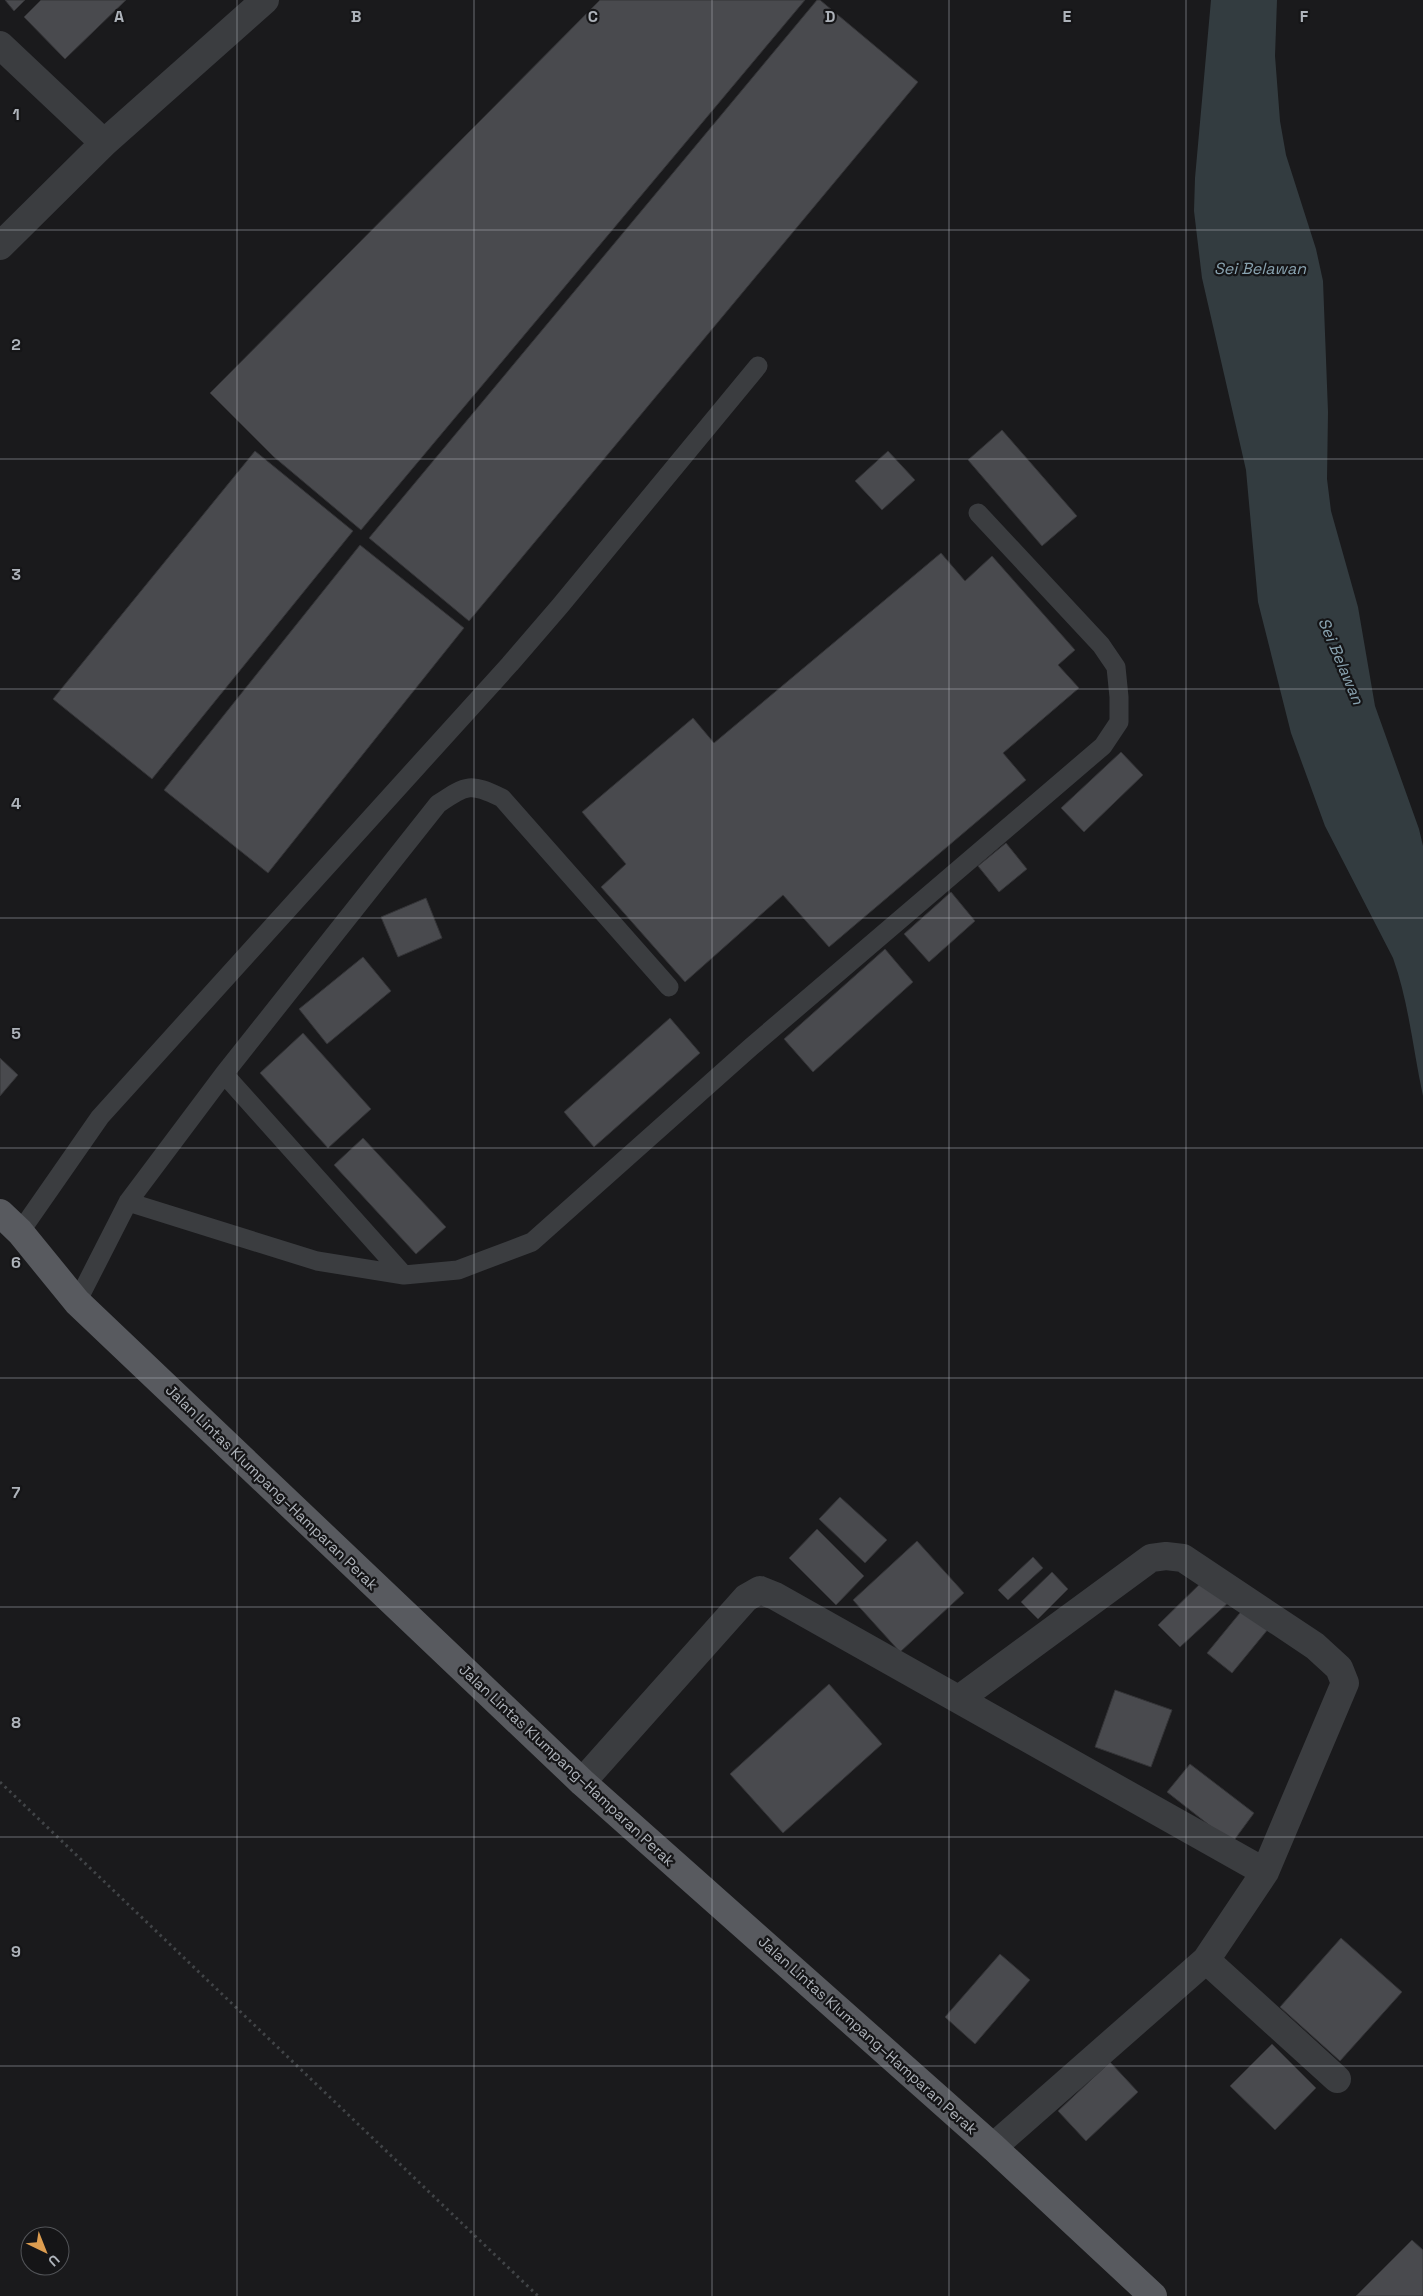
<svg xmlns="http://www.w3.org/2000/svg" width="1423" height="2296" font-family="'Space Grotesk',sans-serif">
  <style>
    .water { fill: #333c40 }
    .building { fill: #494a4e; stroke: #343437 }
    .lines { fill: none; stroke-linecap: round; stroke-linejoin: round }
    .path { stroke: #414447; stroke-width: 3; stroke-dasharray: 2.5 4; stroke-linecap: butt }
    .service { stroke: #3b3d40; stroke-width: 19 }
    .minor { stroke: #3b3d40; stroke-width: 28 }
    .primary { stroke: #585a5f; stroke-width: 28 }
    .grid { fill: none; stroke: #aeb3ba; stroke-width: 1; stroke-opacity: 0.55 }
    .labels { text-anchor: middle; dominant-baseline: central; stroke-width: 4.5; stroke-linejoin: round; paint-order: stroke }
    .street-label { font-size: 15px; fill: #aeb3ba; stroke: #151517 }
    .water-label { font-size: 16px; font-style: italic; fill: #89a3b0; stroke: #151517 }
    .grid-label { font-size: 16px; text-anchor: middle; font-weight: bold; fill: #aeb3ba; stroke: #151517; stroke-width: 4.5; stroke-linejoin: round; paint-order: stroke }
  </style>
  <rect width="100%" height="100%" fill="#1a1a1c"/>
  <!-- water -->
  <path class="water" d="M1211,0H1277L1275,56L1280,121L1286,155L1316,249L1323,281L1328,412L1327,479L1331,511L1358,607L1375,706L1419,829L1423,846V1096C1413,1050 1409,1003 1393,958L1325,826L1291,733L1258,602L1246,470L1202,278L1194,211L1195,178Z"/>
  <!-- building -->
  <path class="building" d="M5,0H25L14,11Z
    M41,0H126L65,59L24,17Z
    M600,0H805L361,530L274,457L210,393Z
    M817,0H820L918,82L469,621L369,538Z
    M1002,430L1077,516L1042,546L968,460Z
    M255,451L353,531L152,779L53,699Z
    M888,451L915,480L882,510L855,481Z
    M360,545L464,628L268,873L164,790Z
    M941,553L965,581L992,556L1075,650L1058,665L1079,688L1003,753L1026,780L829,947L783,895L685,982L601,887L626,864L582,812L693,718L714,743Z
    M1121,752L1143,775L1084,832L1061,808Z
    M1006,843L1027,869L999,892L978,866Z
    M951,892L975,921L929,962L904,934Z
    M426,898L442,938L398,957L381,917Z
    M885,949L913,982L813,1072L784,1039Z
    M363,957L391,991L327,1044L299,1009Z
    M670,1018L700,1053L594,1147L564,1112Z
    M303,1033L371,1109L328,1148L260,1073Z
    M0,1058L18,1075L0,1096Z
    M363,1138L446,1227L416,1254L334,1165Z
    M840,1497L887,1540L865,1563L819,1519Z
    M817,1529L864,1576L836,1605L789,1558Z
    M917,1541L964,1593L900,1652L853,1600Z
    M1033,1557L1043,1568L1008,1600L998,1590Z
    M1052,1572L1068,1589L1038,1619L1021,1602Z
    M1207,1577L1230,1601L1180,1647L1158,1625Z
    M1244,1608L1269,1628L1232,1673L1207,1653Z
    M829,1684L882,1744L783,1833L730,1774Z
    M1115,1690L1172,1710L1151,1767L1095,1747Z
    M1190,1764L1254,1813L1232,1843L1167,1792Z
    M1341,1938L1402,1992L1340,2061L1280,2007Z
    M1000,1954L1030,1980L975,2044L945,2017Z
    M1272,2044L1316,2088L1275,2130L1230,2086Z
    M1110,2062L1138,2092L1086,2141L1058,2111Z
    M1412,2240L1423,2250V2296H1356Z"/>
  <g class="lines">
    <!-- path -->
    <path class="path" d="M0,1782L538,2296"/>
    <!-- service -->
    <path class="service" d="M224,1074L404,1275
      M128,1202L317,1261L404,1275L458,1270L532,1242L751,1047L1103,746L1119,722V697L1116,667L1101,645L978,513
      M20,1232L100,1117L510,664L560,606L758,366
      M77,1302L128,1202L224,1074L438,804C468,784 470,783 502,798L669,987"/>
    <!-- minor -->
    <path class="minor" d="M0,45L104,143
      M0,246L104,143L265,0
      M959,1699L1151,1558L1166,1556L1183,1558L1315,1646L1339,1668L1345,1683L1265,1872L1206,1960L993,2147
      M582,1782L746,1598L760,1590L775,1596L1265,1872
      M1206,1960L1337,2079"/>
    <!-- primary -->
    <path class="primary" d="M0,1213L20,1232L77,1302L582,1782L993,2147L1153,2296"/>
  </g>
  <!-- grid -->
  <path class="grid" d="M237,0V2296M474,0V2296M712,0V2296M949,0V2296M1186,0V2296M0,230H1423M0,459H1423M0,689H1423M0,918H1423M0,1148H1423M0,1378H1423M0,1607H1423M0,1837H1423M0,2066H1423"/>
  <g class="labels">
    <!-- street labels -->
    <g class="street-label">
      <text transform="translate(272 1487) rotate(44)">Jalan Lintas Klumpang–Hamparan Perak</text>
      <text transform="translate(567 1765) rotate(43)">Jalan Lintas Klumpang–Hamparan Perak</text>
      <text transform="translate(868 2035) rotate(42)">Jalan Lintas Klumpang–Hamparan Perak</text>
    </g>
    <!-- water labels -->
    <g class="water-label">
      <text x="1260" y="268">Sei Belawan</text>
      <text transform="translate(1341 661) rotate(67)">Sei Belawan</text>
    </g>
  </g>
  <g class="grid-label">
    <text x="119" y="22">A</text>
    <text x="356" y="22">B</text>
    <text x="593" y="22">C</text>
    <text x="830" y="22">D</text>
    <text x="1067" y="22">E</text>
    <text x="1304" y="22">F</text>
    <text x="16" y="120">1</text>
    <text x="16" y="350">2</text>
    <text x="16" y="580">3</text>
    <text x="16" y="809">4</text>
    <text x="16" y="1039">5</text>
    <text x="16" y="1268">6</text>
    <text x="16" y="1498">7</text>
    <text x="16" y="1728">8</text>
    <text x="16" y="1957">9</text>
  </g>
  <!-- north arrow -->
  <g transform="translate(45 2251) rotate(137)"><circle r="24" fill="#151517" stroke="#525458"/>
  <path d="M0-4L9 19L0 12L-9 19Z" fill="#dd9d50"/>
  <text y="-8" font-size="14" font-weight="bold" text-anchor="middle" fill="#aeb3ba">U</text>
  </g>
</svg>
